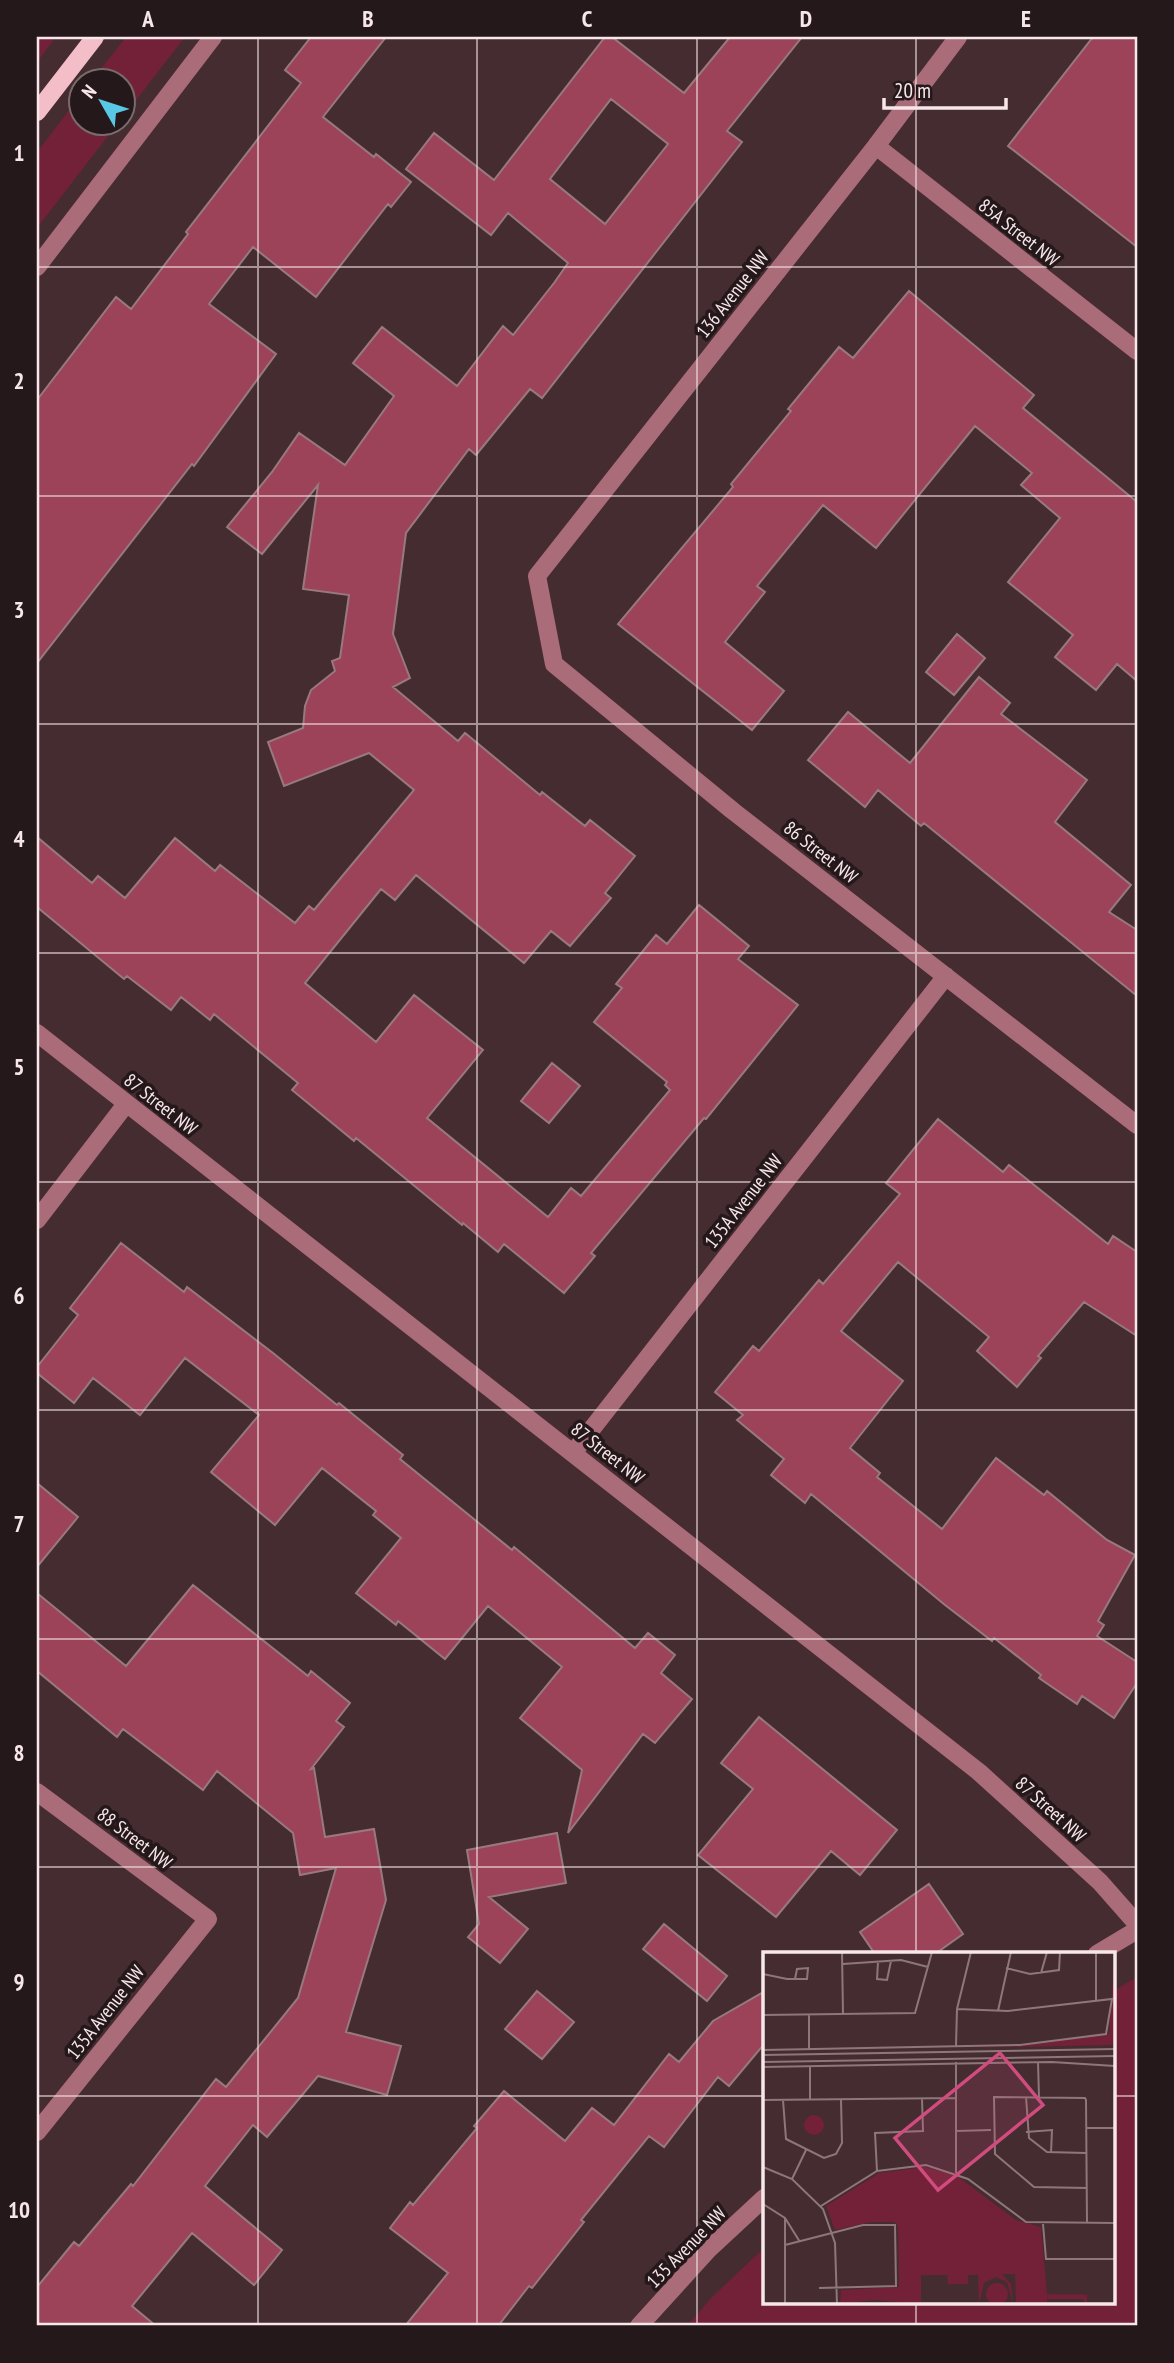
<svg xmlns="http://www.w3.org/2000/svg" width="1174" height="2363" font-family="'PT Sans Narrow',sans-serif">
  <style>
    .green { fill: #722138 }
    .building { fill: #9d4359; stroke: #97797e; stroke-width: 2; fill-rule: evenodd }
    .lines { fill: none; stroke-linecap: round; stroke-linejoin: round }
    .minor { stroke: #ab6c79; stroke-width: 18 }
    .major { stroke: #f3bec7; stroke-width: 18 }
    .grid { fill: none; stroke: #f8e7ea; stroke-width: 2; stroke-opacity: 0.55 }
    .labels { text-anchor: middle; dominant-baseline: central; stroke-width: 7; stroke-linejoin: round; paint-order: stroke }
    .street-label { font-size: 19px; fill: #f8e7ea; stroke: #24181a }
    .inset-road { fill: none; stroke: #8d777a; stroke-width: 2 }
    .view { fill: #d04c7f; fill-opacity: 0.15; stroke: #d04c7f; stroke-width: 3.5 }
    .inset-edge { fill: none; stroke: #f8e7ea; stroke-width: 3.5 }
    .neatline { fill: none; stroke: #f8e7ea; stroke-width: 2.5 }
    .grid-label { font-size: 23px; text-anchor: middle; font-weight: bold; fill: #f8e7ea }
  </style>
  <rect width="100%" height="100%" fill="#452c30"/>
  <!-- green -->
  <path class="green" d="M37,37H56L37,62Z
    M126,37H185L123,117L122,80H92Z
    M80,96V122L118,123L37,228V152Z
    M1137,1977V2326H687L712,2297L764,2248V2302H1113V1991Z"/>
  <!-- building -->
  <path class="building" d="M311,37H386L323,117L374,157L376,154L411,182L391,207L388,204L316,297L253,247L209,304L276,354L194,466L192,464L37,663V400L116,297L131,309L188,234L186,232L301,83L285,70Z
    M605,37H612L684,93L730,37H802L727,131L742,142L542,398L530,389L476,455L469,449L406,533L393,634L410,678L393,687L458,741L465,733L540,795L542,792L585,826L590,820L635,856L605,893L611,898L570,946L551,931L524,963L416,875L395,900L381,889L305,983L376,1042L414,995L483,1050L427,1118L548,1217L571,1188L581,1196L670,1090L665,1085L667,1082L594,1022L622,988L616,984L656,935L667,944L699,905L749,946L738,959L798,1005L706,1119L704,1118L591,1253L595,1256L564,1293L504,1244L498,1252L463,1223L462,1225L356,1138L354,1141L292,1090L298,1083L214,1014L210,1020L181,997L171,1010L127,976L124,979L37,907V837L92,883L98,876L125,898L175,838L215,871L220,865L295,923L309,906L314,910L414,790L369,753L284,786L268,742L303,728L305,706L311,690L335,671L332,661L340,658L349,595L303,589L318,485L262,554L227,527L272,472L299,433L345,465L394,396L353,363L382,327L457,386L503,326L513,335L554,283L568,263L508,213L491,235L406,169L434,133L494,180ZM611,99L668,144L605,224L550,179Z
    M1093,37H1137V247L1008,146Z
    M909,291L1034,395L1023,408L1137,502V681L1117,664L1096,690L1055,657L1073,635L1008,582L1060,518L1021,485L1032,473L975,426L876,548L823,505L757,586L765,592L725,642L784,691L752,730L618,624L733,487L731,484L791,411L788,409L839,347L853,358Z
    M957,634L985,658L954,695L926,672Z
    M979,677L1010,703L1001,714L1087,780L1055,822L1131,885L1109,912L1137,930V996L924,823L921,826L878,790L865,807L808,760L848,712L910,763Z
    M552,1063L580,1086L549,1123L521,1101Z
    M938,1119L1003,1172L1009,1165L1108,1244L1113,1236L1137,1252V1336L1084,1302L1038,1356L1041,1358L1017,1387L977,1351L989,1337L898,1262L841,1331L903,1381L850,1448L880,1473L877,1477L942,1529L996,1458L1044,1495L1047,1491L1107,1540L1135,1555L1098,1621L1104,1625L1097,1636L1137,1662V1683L1114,1718L1082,1696L1077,1704L1039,1678L1041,1675L994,1638L992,1641L945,1605L811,1494L805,1503L771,1475L784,1459L737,1420L743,1415L715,1392L753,1346L759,1351L819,1280L823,1284L900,1194L886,1183Z
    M121,1243L184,1292L187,1287L273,1353L337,1405L339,1403L403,1455L400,1459L512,1550L514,1547L635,1648L648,1633L675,1655L661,1673L692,1699L655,1743L643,1734L568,1833L582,1770L520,1718L562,1667L488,1606L445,1659L398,1621L396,1625L356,1593L401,1538L373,1515L376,1511L322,1468L275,1525L211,1472L259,1415L185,1358L140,1415L93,1378L74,1403L37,1373V1367L78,1315L70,1308Z
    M37,1483L78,1517L37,1567Z
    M193,1585L308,1676L311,1671L350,1703L336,1721L344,1727L311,1769L314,1768L325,1837L374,1829L386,1900L346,2032L401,2046L387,2095L318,2076L267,2137L253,2125L205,2186L282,2250L254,2285L192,2233L132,2306L156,2326H37V2287L74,2242L79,2246L131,2184L133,2186L216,2079L226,2087L298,1998L336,1868L300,1875L293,1833L217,1771L203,1790L123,1729L117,1737L37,1671V1593L126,1666Z
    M759,1717L897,1830L860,1875L831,1851L776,1917L698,1855L753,1789L721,1763Z
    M557,1833L566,1883L489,1897L528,1929L500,1963L468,1937L479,1924L467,1850Z
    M929,1884L963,1934L935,1954H875L860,1932Z
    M664,1924L727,1976L707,2001L643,1949Z
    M537,1991L574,2022L542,2059L505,2029Z
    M765,1991V2043L729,2086L718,2077L664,2147L649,2136L581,2220L584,2222L532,2288L529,2286L498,2326H405L448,2273L390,2228L410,2202L413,2205L477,2128L474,2126L504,2091L565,2141L592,2108L614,2125L669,2054L679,2062L713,2021Z"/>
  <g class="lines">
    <!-- minor -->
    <path class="minor" d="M958,37L876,146L537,576L554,664L733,811L1137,1125
      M876,146L1137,351
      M37,267L213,37
      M37,1033L979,1772L1100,1882L1137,1924
      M37,1220L126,1104
      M573,1453L946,976
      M37,1792L208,1919L37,2132
      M1097,1954L1137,1930
      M639,2326L708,2250L764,2198"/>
    <!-- major -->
    <path class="major" d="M37,112L95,37"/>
  </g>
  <!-- grid -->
  <path class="grid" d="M258,37V2326M477,37V2326M697,37V2326M916,37V1954M37,267H1137M37,496H1137M37,724H1137M37,953H1137M37,1182H1137M37,1410H1137M37,1639H1137M37,1867H1137M37,2096H764M1113,2096H1137M916,2302V2326"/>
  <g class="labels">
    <!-- street labels -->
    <g class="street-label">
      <text transform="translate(1019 232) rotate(38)">85A Street NW</text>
      <text transform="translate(732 294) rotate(-52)">136 Avenue NW</text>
      <text transform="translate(821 852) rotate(38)">86 Street NW</text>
      <text transform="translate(161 1104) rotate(38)">87 Street NW</text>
      <text transform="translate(743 1201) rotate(-52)">135A Avenue NW</text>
      <text transform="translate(608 1453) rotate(38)">87 Street NW</text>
      <text transform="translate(1051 1809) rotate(42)">87 Street NW</text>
      <text transform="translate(135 1838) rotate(37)">88 Street NW</text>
      <text transform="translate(105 2012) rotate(-52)">135A Avenue NW</text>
      <text transform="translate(686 2247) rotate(-46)">135 Avenue NW</text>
    </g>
  </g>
  <!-- overview -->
  <g transform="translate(763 1952)">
    <rect width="352" height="352" fill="#452c30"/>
    <path d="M352,0V90L348,93L199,96L258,94L346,82ZM41 173a10 10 0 1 1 20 0a10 10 0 1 1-20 0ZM161,215L194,224L253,268L278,275L284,342L338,343H324V352L319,347H285V343L284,352H253L252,322H239L248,332L250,352L244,330L233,325L221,331L216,352L215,323H205V332H185L184,323H158V352L110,348L77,352L78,338L136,335L135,274L131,270H108L72,278L63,254L116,221ZM223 342a11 11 0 1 1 22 0a11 11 0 1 1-22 0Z" fill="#722138"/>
    <path class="inset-road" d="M79,0L80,62M115,10L114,27L124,28L128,9M80,12L138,8L165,15M243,16L267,22L296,18L297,0M278,21L284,0M0,22L24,27H44L45,16L34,17L32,27M333,49V0M235,59L248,0M0,63L152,61L169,0M46,63V98M193,94L194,57L208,0M0,98L257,93L343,82L349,47L245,59L194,57M0,103L352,97M0,110L352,104M193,110V221M275,110L276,145M0,115L289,110L352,114M263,145L266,186L284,200L323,201M0,148L193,146M20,148L23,187L61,206L73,202L79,191L78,148M47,148V114M323,176H352M193,179L228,178M263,180L289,178L288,201M0,215L29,227L60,257L72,291L74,352M114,219L112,181L160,179L159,147M29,227L43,198M324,236L271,235L232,202L231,145L322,146L323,148L324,271M0,252L22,266L37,290M58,254L114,219L163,213L205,227L263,270L352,271M22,266V352M280,272L283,307H352M22,293L100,273H132L133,334L56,336"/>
    <path class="view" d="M237,101L280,153L175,238L132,186Z"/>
    <rect width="352" height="352" class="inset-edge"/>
  </g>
  <!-- border -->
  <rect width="1174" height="2363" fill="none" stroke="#24181a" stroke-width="77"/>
  <!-- north arrow -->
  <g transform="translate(102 102) rotate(309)"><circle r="33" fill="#24181a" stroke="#796b6d" stroke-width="2"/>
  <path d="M0-5L12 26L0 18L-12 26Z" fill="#59c8e4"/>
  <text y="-10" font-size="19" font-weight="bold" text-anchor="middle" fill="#f8e7ea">N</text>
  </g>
  <!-- scale -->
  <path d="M884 98v10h122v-10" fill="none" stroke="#f8e7ea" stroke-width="3.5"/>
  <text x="894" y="98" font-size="21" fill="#f8e7ea" stroke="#24181a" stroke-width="5" paint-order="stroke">20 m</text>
  <rect x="38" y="38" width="1098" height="2286" class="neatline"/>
  <g class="grid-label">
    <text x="148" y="27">A</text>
    <text x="368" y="27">B</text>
    <text x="587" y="27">C</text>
    <text x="806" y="27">D</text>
    <text x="1026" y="27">E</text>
    <text x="19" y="161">1</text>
    <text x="19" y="389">2</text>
    <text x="19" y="618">3</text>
    <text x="19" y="847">4</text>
    <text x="19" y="1075">5</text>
    <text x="19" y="1304">6</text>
    <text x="19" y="1532">7</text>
    <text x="19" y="1761">8</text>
    <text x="19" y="1990">9</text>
    <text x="19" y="2218">10</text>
  </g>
</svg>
